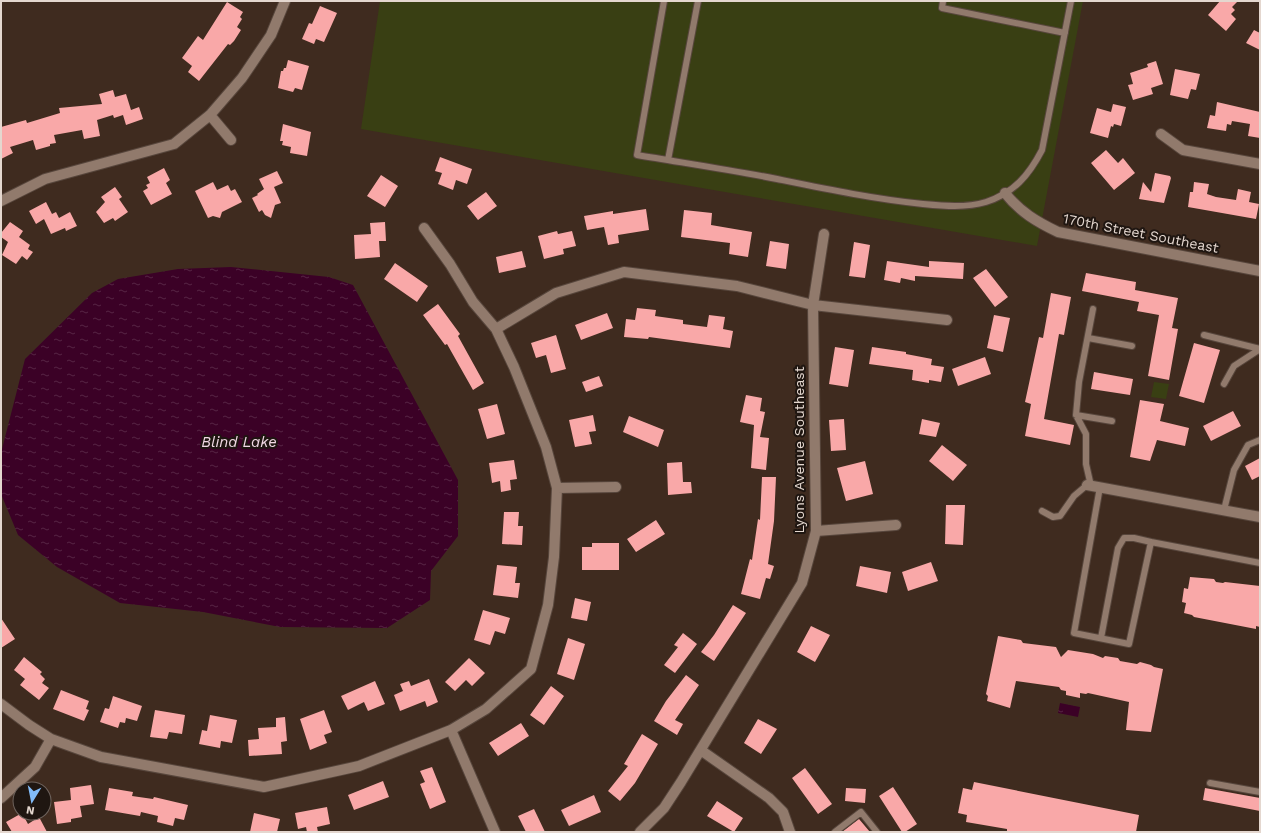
<svg xmlns="http://www.w3.org/2000/svg" width="1261" height="833" font-family="'Work Sans',sans-serif">
  <style>
    .park { fill: #393f13 }
    .water { fill: url(#water-ripples) }
    .building { fill: #f9a8a8 }
    .lines { fill: none; stroke-linecap: round; stroke-linejoin: round }
    .lane-casing { stroke: #57463c; stroke-width: 8 }
    .street-casing { stroke: #57463c; stroke-width: 12 }
    .lane { stroke: #917a6c; stroke-width: 6 }
    .street { stroke: #917a6c; stroke-width: 10 }
    .labels { text-anchor: middle; dominant-baseline: central; stroke-width: 4; stroke-linejoin: round; paint-order: stroke }
    .street-label { font-size: 14px; fill: #e4d7cf; stroke: #1f1611 }
    .water-label { font-size: 15px; font-style: italic; fill: #f1d9e4; stroke: #1f1611 }
  </style>
  <defs>
    <pattern id="water-ripples" width="26" height="14" patternUnits="userSpaceOnUse"><rect width="26" height="14" fill="#3b0126"/><path d="M2 4q2-2 4 0t4 0M15 11q2-2 4 0t4 0" fill="none" stroke="#572544"/></pattern>
  </defs>
  <rect width="100%" height="100%" fill="#3f2b1f"/>
  <!-- park -->
  <path class="park" d="M380,1H1083L1037,246L361,129Z
    M1154,382L1169,384L1166,399L1151,397Z"/>
  <!-- water -->
  <path class="water" d="M231,267L329,277L353,285L458,480V536L431,571L430,600L387,628L280,627L203,612L120,603L57,567L18,535L1,494V453L25,359L92,293L118,279L178,269Z
    M1060,703L1080,707L1078,717L1058,713Z"/>
  <!-- building -->
  <path class="building" d="M1220,1H1238L1232,7L1235,10L1231,14L1236,19L1226,31L1208,15Z
    M227,2L243,12L240,17L242,19L237,27L241,30L234,41L230,45L228,44L199,81L188,72L192,66L182,58L198,36L203,40Z
    M320,6L337,13L324,42L316,39L314,44L302,39L309,23L312,24Z
    M1254,30L1260,33V50L1246,43Z
    M288,60L309,66L302,90L295,88L293,92L278,88L281,71H283L284,68H286Z
    M1156,61L1163,84L1151,88L1153,94L1133,100L1128,85L1133,84L1130,73L1148,67L1147,64Z
    M1175,69L1200,74L1196,90L1191,89L1188,99L1170,95Z
    M113,90L115,97L126,94L131,110L139,107L143,119L126,125L123,115L114,118L113,115L97,120L100,136L84,139L82,130L54,135L56,143L50,144V146L36,150L33,140L10,147L13,153L1,159V127L26,120L27,123L60,113L59,108L102,104L99,94Z
    M1217,102L1260,112V138L1248,136L1250,124L1232,121L1231,125L1227,124L1226,131L1207,128L1210,115L1215,116Z
    M1113,104L1126,107L1121,126L1114,124L1113,127L1111,126L1108,138L1090,133L1097,108L1111,112Z
    M283,124L311,132L307,156L290,153L291,147L282,145L283,141H280Z
    M1106,150L1118,163L1123,158L1135,173L1114,190L1091,163Z
    M440,157L472,169L467,184L456,180L453,190L438,184L442,173L435,171Z
    M164,168L170,180L166,183L172,194L151,205L143,191L148,188L146,185L150,183L147,177Z
    M277,171L283,183L274,187L281,203L275,205L271,218L265,215L262,210L259,212L252,198L258,195L257,194L264,189L259,179Z
    M1155,173L1170,176L1171,178L1164,203L1139,199L1143,182L1151,192Z
    M381,175L398,186L385,207L367,196Z
    M213,182L217,190L228,185L231,191L235,189L242,202L222,212L220,218L213,216L208,218L195,191Z
    M1194,182L1209,184L1207,194L1216,197L1236,200L1238,189L1251,192L1249,202L1259,204L1256,219L1188,207L1190,192H1193Z
    M115,187L122,197L119,199L128,212L115,221L113,218L104,223L96,212L105,202L101,197Z
    M486,192L497,206L478,220L467,206Z
    M46,202L52,214L56,212L59,218L70,212L77,226L66,231L65,228L51,234L44,219L36,224L29,211Z
    M646,209L649,230L618,235L619,243L608,245L604,227L587,230L584,216L613,211V214Z
    M684,210L712,213L711,225L752,232L748,257L729,254L730,243L681,237Z
    M10,222L23,231L19,237L30,245L28,249L33,252L27,260L22,256L16,264L2,255L8,242L1,237V233Z
    M385,222L386,241H379L380,257L355,259L354,235L371,234L370,223Z
    M557,231L558,234L572,231L576,246L563,249L564,254L544,259L538,236Z
    M770,241L789,244L786,269L766,266Z
    M854,242L870,245L865,278L849,276Z
    M522,251L526,267L499,273L496,257Z
    M887,261L929,267V261L964,263L963,279L915,276V281L901,278L900,283L884,280Z
    M395,263L428,286L417,302L384,279Z
    M986,269L1008,297L995,307L973,278Z
    M1086,273L1136,282L1135,290L1178,298L1172,328L1178,329L1169,380L1148,376L1159,315L1137,311L1139,302L1082,291Z
    M1051,293L1071,297L1064,335L1059,334L1044,419L1074,425L1070,445L1025,436L1031,404L1025,402L1039,337L1043,338Z
    M438,304L460,334L458,336L484,383L473,390L447,344L445,345L423,315Z
    M637,308L656,310L655,316L683,320V324L707,327L709,315L725,317L723,329L733,331L730,348L649,337L648,339L624,337L626,319L635,320Z
    M607,313L613,328L581,340L575,325Z
    M994,315L1010,318L1003,352L987,348Z
    M556,335L566,369L551,373L546,355L536,358L531,343Z
    M1194,343L1220,350L1204,403L1179,396Z
    M835,347L854,350L848,387L829,384Z
    M872,347L906,352V354L932,359L931,365L944,367L941,382L929,380V383L912,380L913,370L869,364Z
    M985,357L991,374L958,386L952,369Z
    M1094,372L1133,379L1130,395L1091,389Z
    M599,376L603,386L586,392L582,382Z
    M746,395L762,398L760,411L765,412L760,437L769,438L766,470L751,468L754,425L740,422Z
    M1140,400L1164,404L1160,421L1189,428L1185,446L1157,440L1150,461L1130,457Z
    M497,404L505,434L487,439L478,409Z
    M1233,411L1241,426L1211,441L1203,426Z
    M593,415L596,431L589,432L592,444L575,447L569,420Z
    M629,416L664,430L658,447L623,432Z
    M844,419L846,450L831,451L829,420Z
    M922,419L940,423L936,437L919,434Z
    M942,445L967,465L953,481L929,461Z
    M1260,458V476L1252,480L1245,466Z
    M514,460L517,479L510,480L511,490L501,492L500,481L492,483L489,463Z
    M865,461L873,494L846,501L837,468Z
    M682,462L683,482H691L692,493L668,495L667,463Z
    M762,477H776L774,521L768,564L774,566L770,579L766,578L760,599L741,594L750,559L752,560L758,519L760,520Z
    M946,505H965L963,545L945,544Z
    M504,512H519L518,526H523L522,545L502,544Z
    M656,520L665,534L636,552L627,539Z
    M592,543H619V570H582V547H592Z
    M931,562L938,581L908,591L902,572Z
    M497,565L517,567L515,583H520L518,598L493,595Z
    M860,566L891,572L887,593L856,586Z
    M1190,577L1214,579L1216,582L1223,583L1225,582L1260,586V627L1256,626V629L1194,617L1192,615L1184,613L1186,603L1182,602L1184,588L1188,589Z
    M575,598L591,602L587,621L571,618Z
    M733,605L746,613L714,661L701,652L714,635Z
    M483,610L510,618L505,634L495,631L490,645L474,640Z
    M1,618L15,639L1,648Z
    M811,626L830,635L815,662L797,652Z
    M683,633L697,644L675,673L664,665L678,647L674,645Z
    M998,636L1021,640L1023,643L1056,647L1061,657L1068,650L1093,654L1103,658L1105,656L1118,658L1120,661L1137,664L1140,662L1151,665L1154,667L1163,669L1151,732L1126,730L1129,702L1088,693L1086,694L1080,693V698L1066,695V691L1061,690L1059,687L1016,681L1010,708L987,701L988,696L986,694Z
    M568,638L585,644L574,680L557,674Z
    M24,657L42,672L40,674L45,679L42,683L49,688L39,700L20,685L25,679L14,670Z
    M469,658L485,673L472,686L466,680L455,691L445,682Z
    M686,675L699,685L675,720L683,724L677,735L654,721L666,701Z
    M429,679L438,702L427,707L425,701L400,711L394,695L403,691L400,684L409,681L411,686Z
    M375,681L385,704L368,711L364,702L348,710L341,696Z
    M551,686L564,696L544,725L530,715Z
    M61,690L89,701L86,709L89,710L84,721L53,709Z
    M113,696L142,706L137,721L126,718L125,723L120,722L118,728L100,722L105,708L109,709Z
    M155,710L185,715L182,734L169,732L167,739L150,737Z
    M324,710L332,732L324,735L327,743L310,750L300,719Z
    M210,715L237,720L232,743L221,741L220,748L199,744L202,730L207,731Z
    M285,717L287,741L281,742L282,754L249,756L248,740L259,739L258,728L276,727V718Z
    M758,719L777,729L761,754L744,743Z
    M521,723L529,736L498,756L489,743Z
    M642,734L658,744L635,783L620,801L608,791L628,766L624,764Z
    M432,767L446,802L430,809L420,784L425,782L420,771Z
    M805,768L832,804L818,814L792,778Z
    M383,781L389,797L354,810L348,795Z
    M974,782L1139,815L1136,832H1007V829L966,822L967,815L958,813L963,788L972,790Z
    M91,785L94,804L80,806L82,817L71,819V822L57,824L54,802L71,800L70,788Z
    M893,787L917,824L905,832H902L879,796Z
    M109,788L133,792L132,796L153,799L154,797L188,805L184,820L175,818L173,826L157,822L158,816L141,812L140,816L105,810Z
    M846,788L866,789L865,803L845,801Z
    M1205,788L1260,798V811L1203,800Z
    M594,795L601,812L569,826L561,810Z
    M717,801L743,818L734,832L707,816Z
    M327,807L330,824L317,827L318,832H307L306,827L298,829L295,813Z
    M534,809L545,832H526L518,816Z
    M22,813L28,824L39,817L47,832H12L6,822Z
    M254,813L280,819L277,832H250Z
    M859,819L870,832H842Z"/>
  <g class="lines">
    <defs>
      <path id="lane" d="M664,1L637,155C684,163 731,170 777,179C826,189 874,199 923,204C944,206 966,208 986,202C1014,193 1029,175 1042,150L1071,1
        M943,1L942,8L1065,33
        M668,160L698,1
        M1204,335L1260,349
        M1088,338L1132,346
        M1224,384L1234,366L1260,349
        M1076,415L1112,421
        M1091,486L1086,464V434L1076,415L1079,382L1093,309
        M1100,487L1074,633L1129,644L1151,542L1260,563
        M1224,510L1234,470L1248,445L1260,440
        M1042,511L1053,517L1060,516L1074,496L1087,485
        M1101,638L1118,548L1124,538H1134L1151,542
        M1210,783L1260,792
        M835,832L861,812L877,832"/>
      <path id="street" d="M210,115L231,140
        M1161,134L1183,150L1260,164
        M1005,193C1020,212 1037,222 1058,232L1260,271
        M1,201L45,179L174,144L210,115L242,78L271,35L285,1
        M496,329L556,293L624,272L737,286L813,305L947,320
        M1087,485L1260,517
        M557,488L616,487
        M816,531L896,525
        M1,704L29,725L51,739L101,757L264,787L359,766L451,730L486,709L531,669L548,605L554,557L557,488L546,447L514,367L496,329L473,302L450,264L424,228
        M451,730L495,832
        M702,751L769,798L783,812L790,832
        M1,798L35,767L51,739
        M640,832L664,808L681,782L802,583L816,531L813,305L824,234"/>
    </defs>
    <!-- lane casing -->
    <use href="#lane" class="lane-casing"/>
    <!-- street casing -->
    <use href="#street" class="street-casing"/>
    <!-- lane -->
    <use href="#lane" class="lane"/>
    <!-- street -->
    <use href="#street" class="street"/>
  </g>
  <g class="labels">
    <!-- street labels -->
    <g class="street-label">
      <text transform="translate(1141 233) rotate(11)">170th Street Southeast</text>
      <text transform="translate(799 450) rotate(-90)">Lyons Avenue Southeast</text>
    </g>
    <!-- water labels -->
    <g class="water-label">
      <text x="239" y="442">Blind Lake</text>
    </g>
  </g>
  <!-- border -->
  <rect width="1261" height="833" fill="none" stroke="#e4d7cf" stroke-width="4"/>
  <!-- north arrow -->
  <g transform="translate(32 801) rotate(190)"><circle r="19" fill="#1f1611" stroke="#6e635d"/>
  <path d="M0-3L7 15L0 10L-7 15Z" fill="#82bcfa"/>
  <text y="-6" font-size="11" font-weight="bold" text-anchor="middle" fill="#e4d7cf">N</text>
  </g>
</svg>
